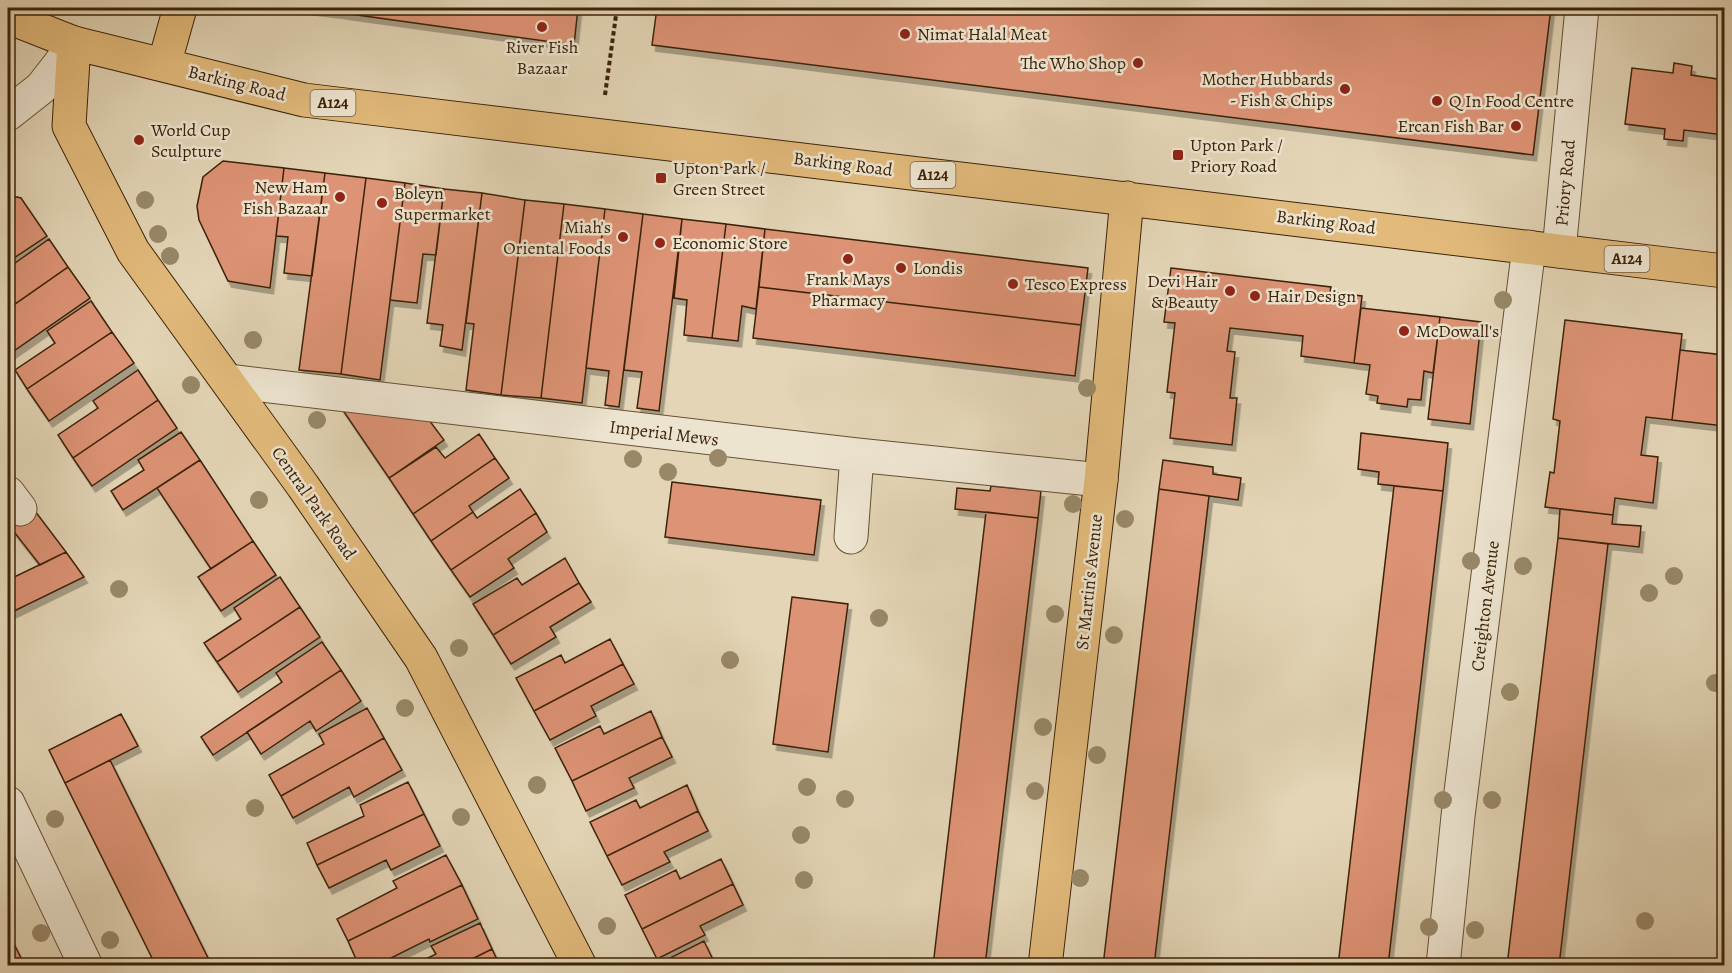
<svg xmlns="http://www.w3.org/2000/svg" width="1732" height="973" font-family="Alegreya,serif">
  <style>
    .building { fill: #dd9374; stroke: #3b2308; stroke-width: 1.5; filter: url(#shadow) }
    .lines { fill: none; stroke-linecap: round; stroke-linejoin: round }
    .minor-casing { stroke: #655034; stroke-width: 35 }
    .major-casing { stroke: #3b2308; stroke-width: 35 }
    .path { stroke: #3b2308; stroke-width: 4; stroke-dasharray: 4.5 3; stroke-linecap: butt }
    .minor { stroke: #ede4d0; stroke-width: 33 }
    .major { stroke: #e2ba7b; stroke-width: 33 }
    .tree { fill: #988868 }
    .poi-dot { fill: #8f2418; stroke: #ede4d0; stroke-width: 2 }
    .labels { text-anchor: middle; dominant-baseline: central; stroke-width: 5; stroke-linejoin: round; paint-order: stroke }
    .shield { fill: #ede4d0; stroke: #705d44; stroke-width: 1.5 }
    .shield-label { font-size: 16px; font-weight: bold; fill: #3b2308 }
    .poi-label { font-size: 18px; fill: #3b2308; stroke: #ede4d0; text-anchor: start }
    .street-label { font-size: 18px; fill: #3b2308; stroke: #ede4d0 }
  </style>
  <defs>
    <filter id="shadow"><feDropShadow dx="3.5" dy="6" stdDeviation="0" flood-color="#0004"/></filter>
  </defs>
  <rect width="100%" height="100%" fill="#e3d5b6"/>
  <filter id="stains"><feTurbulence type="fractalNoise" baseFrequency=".00333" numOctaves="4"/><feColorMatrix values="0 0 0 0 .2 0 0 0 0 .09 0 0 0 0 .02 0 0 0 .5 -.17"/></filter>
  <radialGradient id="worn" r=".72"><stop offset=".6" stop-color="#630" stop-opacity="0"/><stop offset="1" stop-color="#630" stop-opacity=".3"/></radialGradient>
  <!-- building -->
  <path class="building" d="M302,8H344L343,13Z
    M344,8H578L574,45L343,13Z
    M657,8H1551L1533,155L652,45Z
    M1674,63L1692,66L1691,75L1724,80V135L1684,130L1683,141L1664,139L1665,129L1625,124L1632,68L1673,73Z
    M223,161L284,168L270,288L228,281L199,220L197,206L203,177Z
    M284,168L325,173L312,276L284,273L288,237L276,236Z
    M325,173L366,178L341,374L299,370Z
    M366,178L405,183L380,380L341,374Z
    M405,183L444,189L436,255L423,254L417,303L390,300Z
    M444,189L482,193L462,350L440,346L443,325L427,323Z
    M482,193L525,200L501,395L466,390L474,324L466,323Z
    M8,195L21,198L47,236L8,262Z
    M525,200L564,204L541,398L501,395Z
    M564,204L605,209L582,403L541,398Z
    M605,209L643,214L619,407L605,405L609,371L586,368Z
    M643,214L682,219L659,411L637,408L642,372L624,370Z
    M682,219L726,224L712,338L684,335L687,300L674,298Z
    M726,224L765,229L756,309L742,306L738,341L712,338Z
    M765,229L1088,268L1081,325L759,287Z
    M49,239L68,267L8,309V280L10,279L8,268Z
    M68,267L90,298L8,355V309Z
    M1171,268L1331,287L1330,292L1362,296L1354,363L1301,356L1303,336L1230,328L1227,351L1235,352L1230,398H1237L1232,445L1170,438L1175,393L1167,392L1175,323L1164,322Z
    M759,287L1081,325L1075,376L753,338Z
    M91,301L112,332L27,389L15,370L55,343L47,331Z
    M1361,308L1440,317L1433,373L1424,371L1421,400L1408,399L1407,407L1377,403L1378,396L1366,394L1370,365L1354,363Z
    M1440,317L1481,322L1470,424L1428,419Z
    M1565,320L1682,334L1672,420L1646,417L1641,455L1658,457L1653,503L1615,498L1613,515L1545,507L1550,472L1554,473L1560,421L1553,419Z
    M112,332L134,363L49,421L27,389Z
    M1680,350L1724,355V426L1672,420Z
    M138,370L158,400L73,458L58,435L98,408L93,401Z
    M158,400L177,428L92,486L73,458Z
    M340,406L426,416L444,440L389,478Z
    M181,432L200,460L123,510L111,491L144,470L138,460Z
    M1361,433L1448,443L1443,491L1378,484L1379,472L1358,469Z
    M479,434L495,458L413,514L389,478L436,447L445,458Z
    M495,458L509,478L469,506L473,512L431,541L413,514Z
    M200,460L253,541L211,569L157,488Z
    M1163,460L1213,467V474L1241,478L1238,500L1159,489Z
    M672,482L821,500L814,555L665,537Z
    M991,486L1041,491L1038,518L955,509L957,488L990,491Z
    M1394,486L1443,491L1388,966H1338Z
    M520,489L536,513L451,570L431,541L473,512L477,518Z
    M1159,489L1209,496L1154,966H1103Z
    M1560,509L1613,515L1612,524L1641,526L1639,547L1558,538Z
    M35,511L66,552L40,565L11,528Z
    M986,512L1038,518L985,966H933Z
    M536,513L547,532L508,559L514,568L470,597L451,570Z
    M1558,538L1608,544L1559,966H1507Z
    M253,541L276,575L221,611L198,577Z
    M66,552L84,577L8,614V580Z
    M565,558L579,583L493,635L473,604L517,578L522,585Z
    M280,577L300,607L217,662L204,643L241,619L234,608Z
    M579,583L591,602L550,627L556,637L511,664L493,635Z
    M792,597L848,604L828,752L773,744Z
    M300,607L320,637L238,692L217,662Z
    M610,639L623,664L534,711L516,678L561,655L565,663Z
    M322,642L341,670L213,755L201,737L282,682L276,673Z
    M623,664L634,684L591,706L596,716L550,740L534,711Z
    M341,670L361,701L316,731L310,721L261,754L247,732Z
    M367,708L384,738L281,796L269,775L324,744L319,734Z
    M651,711L662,737L572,781L555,748L600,726L604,734Z
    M121,714L138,746L65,783L49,750Z
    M662,737L672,757L629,778L634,788L586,811L572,781Z
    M384,738L402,770L354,797L349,787L293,818L281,796Z
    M110,760L212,966H156L65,783Z
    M408,782L424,814L317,865L307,843L364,816L360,805Z
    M687,785L698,811L607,856L590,822L636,800L640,808Z
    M698,811L708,831L664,852L670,862L622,885L607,856Z
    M424,814L440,846L391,870L386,860L329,888L317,865Z
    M446,855L462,885L348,941L337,919L397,888L393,881Z
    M721,859L733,884L642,929L625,895L676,870L680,879Z
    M733,884L743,905L700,926L705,935L657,959L642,929Z
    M462,885L478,919L430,942L429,939L375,966H359L348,941Z
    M480,923L492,949L458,966H412L436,954L431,946Z
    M11,938L25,966H8V940Z
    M704,941L716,966H659L658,964Z
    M492,949L500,966H458Z"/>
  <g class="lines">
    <defs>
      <path id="minor" d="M8,114L41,88L59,65L74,43
        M1559,251L1582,8
        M228,381L857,455L1101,480
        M8,493L20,509
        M851,537L857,455
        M8,803L86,966
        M1443,966L1458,816L1529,247"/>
      <path id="major" d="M8,17L74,43L304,100L1724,271
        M74,43L69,126L133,251L303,486L421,658L580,966
        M164,65L180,8
        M1045,966L1101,480L1127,198"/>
    </defs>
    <!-- minor casing -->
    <use href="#minor" class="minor-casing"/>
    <!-- major casing -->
    <use href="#major" class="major-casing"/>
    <!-- path -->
    <path class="path" d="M605,95L617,8"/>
    <!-- minor -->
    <use href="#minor" class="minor"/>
    <!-- major -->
    <use href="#major" class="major"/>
  </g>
  <!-- trees -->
  <g class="tree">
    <circle cx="145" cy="200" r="9"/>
    <circle cx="158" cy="234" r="9"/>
    <circle cx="170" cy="256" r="9"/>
    <circle cx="1503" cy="300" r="9"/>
    <circle cx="253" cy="340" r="9"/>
    <circle cx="191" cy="385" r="9"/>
    <circle cx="1087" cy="388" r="9"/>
    <circle cx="317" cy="420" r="9"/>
    <circle cx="718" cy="458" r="9"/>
    <circle cx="633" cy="459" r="9"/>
    <circle cx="668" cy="472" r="9"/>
    <circle cx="259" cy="500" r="9"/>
    <circle cx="1073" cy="504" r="9"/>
    <circle cx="1125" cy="519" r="9"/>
    <circle cx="1471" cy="561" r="9"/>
    <circle cx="1523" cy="566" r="9"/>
    <circle cx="1674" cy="576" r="9"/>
    <circle cx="119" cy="589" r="9"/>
    <circle cx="1649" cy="593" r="9"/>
    <circle cx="1055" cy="614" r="9"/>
    <circle cx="879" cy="618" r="9"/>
    <circle cx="1114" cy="635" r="9"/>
    <circle cx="459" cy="648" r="9"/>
    <circle cx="730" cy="660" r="9"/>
    <circle cx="1715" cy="683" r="9"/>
    <circle cx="1510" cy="692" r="9"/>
    <circle cx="405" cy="708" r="9"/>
    <circle cx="1043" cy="727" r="9"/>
    <circle cx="1097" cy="755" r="9"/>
    <circle cx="537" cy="785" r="9"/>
    <circle cx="807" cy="787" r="9"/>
    <circle cx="1035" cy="791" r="9"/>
    <circle cx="845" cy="799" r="9"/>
    <circle cx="1443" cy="800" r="9"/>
    <circle cx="1492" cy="800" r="9"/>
    <circle cx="255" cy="808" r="9"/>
    <circle cx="461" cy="817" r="9"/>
    <circle cx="55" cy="819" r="9"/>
    <circle cx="801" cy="835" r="9"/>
    <circle cx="1080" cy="878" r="9"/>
    <circle cx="804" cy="880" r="9"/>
    <circle cx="1645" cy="921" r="9"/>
    <circle cx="607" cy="926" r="9"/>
    <circle cx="1429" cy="927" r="9"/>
    <circle cx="1475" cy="930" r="9"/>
    <circle cx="41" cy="933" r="9"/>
    <circle cx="110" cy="940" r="9"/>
  </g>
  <!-- markers -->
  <g class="poi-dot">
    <circle cx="542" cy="27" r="6"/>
    <circle cx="905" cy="34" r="6"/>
    <circle cx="1138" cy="63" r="6"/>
    <circle cx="1345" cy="89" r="6"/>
    <circle cx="1437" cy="101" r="6"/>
    <circle cx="1516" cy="126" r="6"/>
    <circle cx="139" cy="140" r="6"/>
    <rect x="1172" y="149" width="12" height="12" rx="3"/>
    <rect x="655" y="172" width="12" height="12" rx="3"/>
    <circle cx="340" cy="197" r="6"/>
    <circle cx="382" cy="203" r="6"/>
    <circle cx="623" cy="237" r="6"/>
    <circle cx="660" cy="243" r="6"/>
    <circle cx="848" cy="259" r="6"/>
    <circle cx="901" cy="268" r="6"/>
    <circle cx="1013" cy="284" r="6"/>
    <circle cx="1230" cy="291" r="6"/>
    <circle cx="1255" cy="296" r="6"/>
    <circle cx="1404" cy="331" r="6"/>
  </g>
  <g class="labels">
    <!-- shield labels -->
    <g class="shield">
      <rect x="310.5" y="90" width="45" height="26" rx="4.5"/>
      <rect x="910.5" y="162" width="45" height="26" rx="4.5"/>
      <rect x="1604.5" y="246" width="45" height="26" rx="4.5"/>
    </g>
    <g class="shield-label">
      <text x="333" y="103">A124</text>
      <text x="933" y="175">A124</text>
      <text x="1627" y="259">A124</text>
    </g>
    <!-- poi labels -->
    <g class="poi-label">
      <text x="917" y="34">Nimat Halal Meat</text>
      <text x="542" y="47" text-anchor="middle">River Fish<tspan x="542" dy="21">Bazaar</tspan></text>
      <text x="1126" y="63" text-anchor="end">The Who Shop</text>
      <text x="1333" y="79" text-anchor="end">Mother Hubbards<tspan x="1333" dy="21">- Fish &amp; Chips</tspan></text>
      <text x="1449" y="101">Q In Food Centre</text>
      <text x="1504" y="126" text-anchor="end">Ercan Fish Bar</text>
      <text x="151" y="130">World Cup<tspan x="151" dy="21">Sculpture</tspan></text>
      <text x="1190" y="145">Upton Park /<tspan x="1190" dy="21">Priory Road</tspan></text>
      <text x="673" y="168">Upton Park /<tspan x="673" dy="21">Green Street</tspan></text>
      <text x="328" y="187" text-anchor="end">New Ham<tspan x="328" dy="21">Fish Bazaar</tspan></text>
      <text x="394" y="193">Boleyn<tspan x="394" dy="21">Supermarket</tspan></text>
      <text x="611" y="227" text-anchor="end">Miah's<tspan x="611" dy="21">Oriental Foods</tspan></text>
      <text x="672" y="243">Economic Store</text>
      <text x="913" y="268">Londis</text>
      <text x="848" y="279" text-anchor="middle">Frank Mays<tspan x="848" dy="21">Pharmacy</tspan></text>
      <text x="1218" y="281" text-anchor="end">Devi Hair<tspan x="1218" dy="21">&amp; Beauty</tspan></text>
      <text x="1025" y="284">Tesco Express</text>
      <text x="1267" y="296">Hair Design</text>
      <text x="1416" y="331">McDowall's</text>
    </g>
    <!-- street labels -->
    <g class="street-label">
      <text transform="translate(237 83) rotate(14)">Barking Road</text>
      <text transform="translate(843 164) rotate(7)">Barking Road</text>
      <text transform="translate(1565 183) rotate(-85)">Priory Road</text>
      <text transform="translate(1326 222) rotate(7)">Barking Road</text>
      <text transform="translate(664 433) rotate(7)">Imperial Mews</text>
      <text transform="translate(314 503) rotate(55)">Central Park Road</text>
      <text transform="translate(1089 582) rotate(-84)">St Martin's Avenue</text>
      <text transform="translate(1485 606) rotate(-83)">Creighton Avenue</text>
    </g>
  </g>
  <!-- margin -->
  <rect width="1732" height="973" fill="none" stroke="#e3d5b6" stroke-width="30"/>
  <rect x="9" y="9" width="1714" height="955" fill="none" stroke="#3b2308" stroke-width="3"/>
  <rect x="15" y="15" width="1702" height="943" fill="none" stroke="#3b2308" stroke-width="1.5"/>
  <rect width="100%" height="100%" filter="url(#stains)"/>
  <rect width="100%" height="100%" fill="url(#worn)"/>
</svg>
